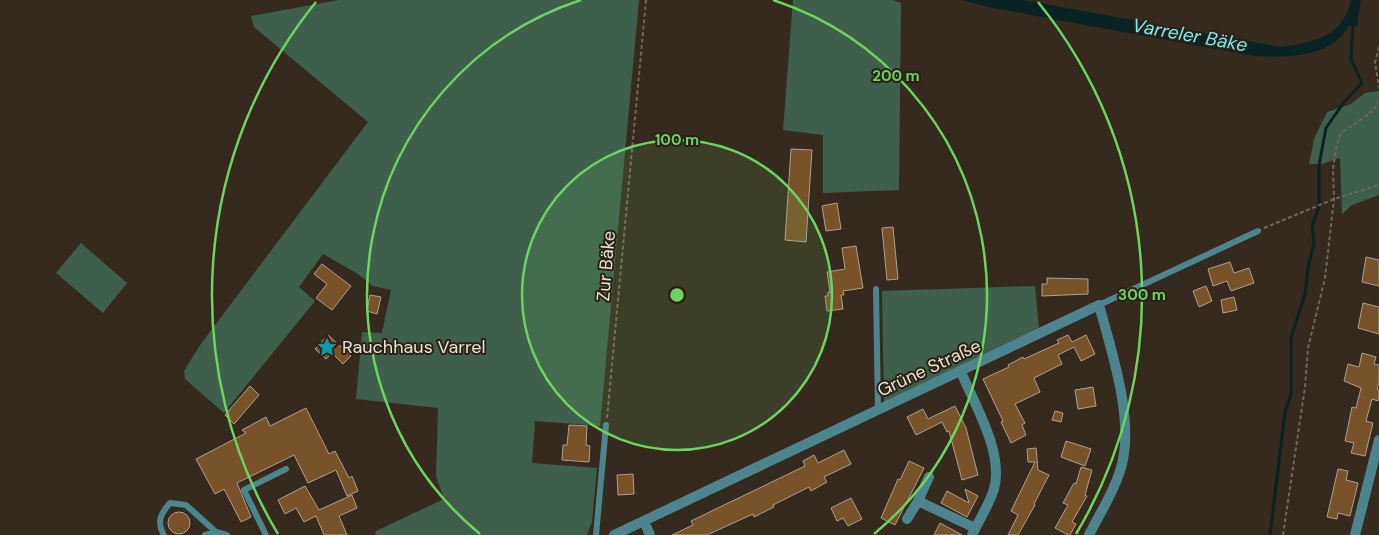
<svg xmlns="http://www.w3.org/2000/svg" width="1379" height="535" font-family="'DM Sans',sans-serif">
  <style>
    .green { fill: #3e5f4c }
    .water { fill: #092223 }
    .lines { fill: none; stroke-linecap: round; stroke-linejoin: round }
    .stream { stroke: #092223; stroke-width: 3 }
    .building { fill: #785229; stroke: #ae9f91 }
    .path { stroke: #71665c; stroke-width: 2; stroke-dasharray: 4 2.5; stroke-linecap: butt }
    .service { stroke: #4c858d; stroke-width: 6 }
    .minor { stroke: #4c858d; stroke-width: 10 }
    .ring { fill: none; stroke: #6dd361; stroke-width: 2.5 }
    .labels { text-anchor: middle; dominant-baseline: central; stroke-width: 4; stroke-linejoin: round; paint-order: stroke }
    .street-label { font-size: 18px; fill: #eae2da; stroke: #2c2115 }
    .poi-label { font-size: 18px; fill: #eae2da; stroke: #2c2115; text-anchor: start }
    .water-label { font-size: 19px; font-style: italic; fill: #76eaf1; stroke: #2c2115 }
    .centre { fill: #6dd361; stroke: #2c2115; stroke-width: 2.5 }
    .ring-label { font-size: 15px; text-anchor: middle; font-weight: bold; fill: #6dd361; stroke: #2c2115; stroke-width: 4; stroke-linejoin: round; paint-order: stroke }
  </style>
  <rect width="100%" height="100%" fill="#362a1f"/>
  <!-- green -->
  <path class="green" d="M339,0H639L600,426L535,421L532,463L597,468L592,522L587,535H375L376,531L444,499L436,476L438,408L356,399L362,332L382,333L391,290L373,286L358,274L323,254L299,287L315,301L224,413L185,379L184,371L200,345L368,122L254,27L251,16Z
    M793,0H893L901,3L899,190L823,193V135L783,130Z
    M1379,91V195L1352,205L1342,214L1340,158L1322,164H1309L1314,139L1327,112L1351,104L1365,93Z
    M81,243L127,283L103,313L56,273Z
    M1035,286L1039,329L884,402L882,291Z"/>
  <!-- water -->
  <path class="water" d="M962,0H1023L1281,47C1313,43 1344,36 1351,0H1361L1357,26H1349C1329,59 1287,57 1254,56L988,7Z"/>
  <g class="lines">
    <!-- stream -->
    <path class="stream" d="M1270,535L1285,412L1291,394V338L1305,294L1308,268L1314,243L1312,226L1319,207V165L1326,128L1344,102L1362,83L1351,59L1353,23"/>
  </g>
  <!-- building -->
  <path class="building" d="M791,149L812,150L806,242L785,240Z
    M837,203L841,229L826,231L822,206Z
    M893,227L898,279L887,280L882,228Z
    M856,246L863,288L843,291L844,295H841L843,309L827,311L825,296H828V292H830L827,272L845,269L842,248Z
    M1366,257L1379,260V286L1362,282Z
    M1230,262L1234,273L1249,268L1254,283L1231,291L1227,281L1213,286L1208,269Z
    M322,264L351,286L332,310L316,298L327,284L314,274Z
    M1047,278L1088,279V294L1042,296V284H1047Z
    M1206,286L1212,301L1199,307L1193,291Z
    M370,295L381,297L377,314L367,311Z
    M1234,297L1237,310L1223,313L1221,300Z
    M1363,303L1379,307V334L1358,328Z
    M328,335L351,356L343,364L332,353L326,359L315,349Z
    M1068,335L1072,342L1086,335L1095,354L1081,361L1074,347L1058,355L1062,364L1034,378L1040,392L1015,404L1025,423L1022,425L1026,435L1011,443L1001,422L1003,421L983,379L1009,367L1008,365L1023,357L1024,359L1059,343L1057,340Z
    M1362,353L1376,357L1374,364L1379,365V382L1377,389L1379,390V396L1378,401L1372,399L1366,421L1373,423L1365,456L1351,453L1354,443L1345,441L1352,407L1356,408L1361,388L1344,381L1348,364L1359,367Z
    M250,386L259,395L234,424L225,415Z
    M1093,387L1096,406L1078,409L1075,390Z
    M955,406L966,428L978,475L962,480L949,431L947,432L942,422L916,435L907,417L923,409L928,419Z
    M306,408L329,454L335,451L349,478L352,476L358,491L347,496L336,470L308,483L294,455L237,483L251,517L241,522L224,489L215,494L196,459L246,433L242,430L266,417L270,426Z
    M1055,411L1063,413L1061,422L1052,420Z
    M569,425L587,426L586,445L590,446L589,462L562,460L563,445H567Z
    M1066,441L1091,449L1085,466L1061,457Z
    M1036,448L1038,470L1049,475L1034,504L1035,505L1018,535H1008L1018,515L1011,511L1035,462H1028L1027,449Z
    M844,450L851,464L824,477L827,482L811,491L809,487L773,505L774,507L754,517L753,514L707,535H672L693,525L691,521L805,466L803,461L814,455L818,463Z
    M909,461L924,468L895,525L881,518L898,479L900,480Z
    M1081,467L1092,470L1085,495L1087,496L1072,522L1076,524L1070,535H1068L1055,528L1068,505L1063,503L1074,483L1076,484Z
    M1338,469L1348,471L1346,480L1358,483L1350,516L1338,513L1337,519L1327,517Z
    M633,474L634,494L618,495L617,475Z
    M305,486L319,510L352,495L357,508L339,516L347,535H324L316,516L304,522L296,508L285,514L278,500Z
    M965,489L978,496L967,517L941,503L947,491L969,503Z
    M851,498L862,519L848,526L843,518L837,521L831,508Z
    M168 523a11 11 0 1 1 22 0a11 11 0 1 1-22 0Z
    M940,523L962,535H934Z"/>
  <g class="lines">
    <!-- path -->
    <path class="path" d="M1379,47L1375,63L1379,87
      M1264,228L1334,199L1379,185
      M607,418L646,0
      M1283,535L1305,387L1308,348L1325,278L1334,199L1333,169L1336,148L1341,133L1369,114L1378,104L1379,101"/>
    <!-- service -->
    <path class="service" d="M876,289L878,410
      M1099,305L1258,231
      M164,535C156,522 161,513 170,503L186,505L216,532L227,535
      M205,535L216,532
      M266,535L244,490L286,469
      M596,535L606,425"/>
    <!-- minor -->
    <path class="minor" d="M961,372C975,405 1004,453 994,489C989,505 979,520 972,535
      M929,477L918,501L975,528
      M907,519L918,501
      M644,521L650,535
      M614,535L1099,305C1112,353 1137,426 1119,474C1112,495 1099,515 1089,535
      M1355,535L1379,440"/>
  </g>
  <!-- distance rings -->
  <circle cx="677" cy="295" r="155" fill="#6dd361" fill-opacity=".12"/>
  <g class="ring">
    <circle cx="677" cy="295" r="155"/>
    <path d="M480 534A310 310 0 0 1 581 0M773 0A310 310 0 0 1 874 534"/>
    <path d="M278 534A465 465 0 0 1 316 2M1038 2A465 465 0 0 1 1076 534"/>
  </g>
  <!-- icons -->
  <defs>
    <symbol id="sight-bare" viewBox="-9 -9 18 18"><path d="M0-6L1.8-2.2L6-1.7L2.9 1.2L3.7 5.4L0 3.3L-3.7 5.4L-2.9 1.2L-6-1.7L-1.8-2.2Z" fill="#0f9aa8" stroke="#2c2115" stroke-width="2.5" paint-order="stroke"/></symbol>
  </defs>
  <g fill-rule="evenodd">
    <use href="#sight-bare" x="313" y="333" width="28" height="28"/>
  </g>
  <g class="labels">
    <!-- street labels -->
    <g class="street-label">
      <text transform="translate(606 266) rotate(-85)">Zur Bäke</text>
      <text transform="translate(929 368) rotate(-25)">Grüne Straße</text>
    </g>
    <!-- poi labels -->
    <g class="poi-label">
      <text x="342" y="347">Rauchhaus Varrel</text>
    </g>
    <!-- water labels -->
    <g class="water-label">
      <text transform="translate(1190 35) rotate(10)">Varreler Bäke</text>
    </g>
  </g>
  <circle cx="677" cy="295" r="8" class="centre"/>
  <g class="ring-label">
    <text x="896" y="81">200 m</text>
    <text x="677" y="145">100 m</text>
    <text x="1142" y="300">300 m</text>
  </g>
</svg>
